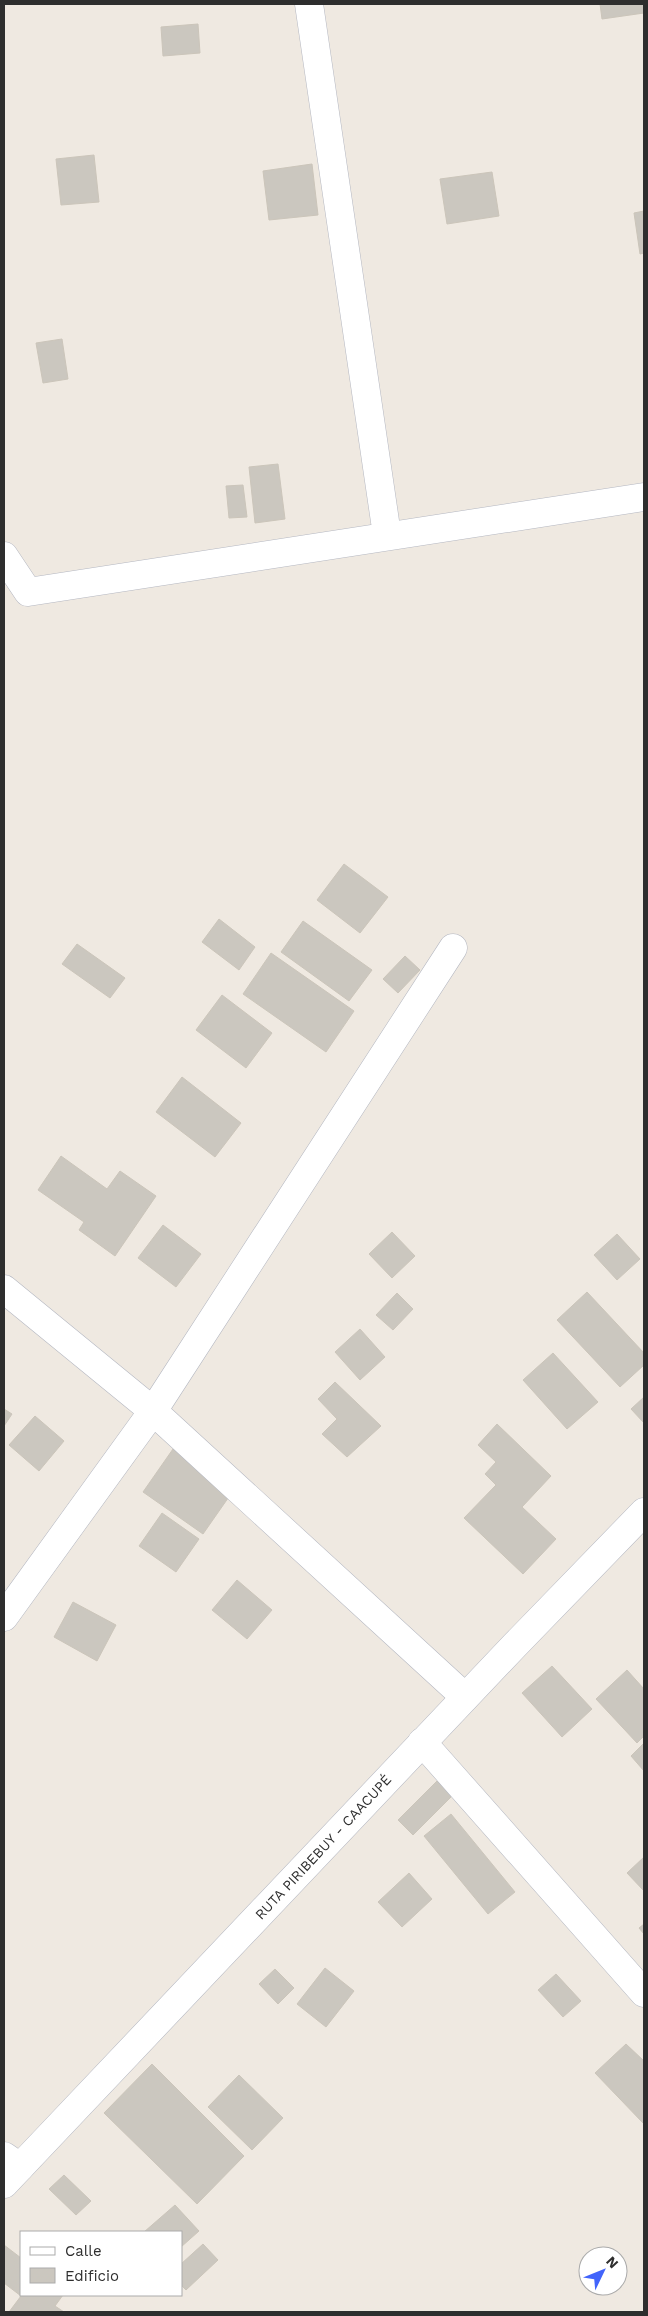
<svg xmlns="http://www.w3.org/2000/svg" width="648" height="2316" font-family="'Work Sans',sans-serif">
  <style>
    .building { fill: #cbc7bf; stroke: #cbc5ba }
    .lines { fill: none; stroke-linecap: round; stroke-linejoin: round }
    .street-casing { stroke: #b4b7c1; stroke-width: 29 }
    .secondary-casing { stroke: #b4b7c1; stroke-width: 29 }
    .street { stroke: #fff; stroke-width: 28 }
    .secondary { stroke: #fff; stroke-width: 28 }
    .labels { text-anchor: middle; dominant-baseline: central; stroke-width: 4.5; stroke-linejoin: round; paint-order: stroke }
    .street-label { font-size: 14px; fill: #2e2e2e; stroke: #fff }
  </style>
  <rect width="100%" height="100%" fill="#efe9e1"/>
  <!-- building -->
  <path class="building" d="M600,4H644V13L602,19Z
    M198,24L200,53L163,56L161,27Z
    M94,155L99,202L61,205L56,159Z
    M312,164L318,215L269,220L263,171Z
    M492,172L499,216L447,224L440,179Z
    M644,211V253L640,254L634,213Z
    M62,339L68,379L43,383L36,343Z
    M278,464L285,519L255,523L249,467Z
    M243,485L247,517L229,518L226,486Z
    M344,864L388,897L360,933L317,900Z
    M219,919L255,947L239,970L202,942Z
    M303,921L372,970L349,1001L281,952Z
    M77,944L125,978L110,998L62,964Z
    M271,953L354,1011L326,1052L243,994Z
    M405,956L420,970L398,993L383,979Z
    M222,995L272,1033L246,1068L196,1030Z
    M182,1077L241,1123L215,1157L156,1112Z
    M61,1156L107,1189L120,1171L156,1196L115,1256L79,1230L84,1222L38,1190Z
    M163,1225L201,1254L176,1287L138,1258Z
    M392,1232L415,1256L392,1278L369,1254Z
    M617,1234L640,1259L617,1280L594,1255Z
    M587,1292L644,1353V1365L620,1387L557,1320Z
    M397,1293L413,1309L393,1330L376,1315Z
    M360,1329L385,1357L360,1380L335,1352Z
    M553,1353L598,1402L567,1429L523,1380Z
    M335,1382L381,1426L347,1457L322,1434L337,1419L318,1399Z
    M644,1397V1423L631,1409Z
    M4,1409L12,1414L4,1426Z
    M35,1416L64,1441L39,1471L9,1445Z
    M497,1424L551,1476L522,1507L556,1539L523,1574L464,1518L496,1485L485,1474L496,1462L478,1445Z
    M173,1449L233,1491L203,1534L143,1492Z
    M162,1513L199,1539L176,1572L139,1546Z
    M237,1580L272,1610L247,1639L212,1610Z
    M73,1602L116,1625L97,1661L54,1637Z
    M552,1666L592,1709L562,1737L522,1693Z
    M627,1670L644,1689V1736L637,1743L596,1699Z
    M644,1743V1771L631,1756Z
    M439,1779L454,1794L413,1835L398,1820Z
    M451,1814L515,1892L488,1914L424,1836Z
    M644,1857V1891L627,1873Z
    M409,1873L432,1899L402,1927L378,1902Z
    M644,1924V1934L639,1928Z
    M325,1968L354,1991L326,2027L297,2004Z
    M275,1969L294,1988L278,2004L259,1984Z
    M556,1974L581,2001L563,2017L538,1990Z
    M626,2044L644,2061V2122L643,2123L595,2073Z
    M152,2064L244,2156L197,2204L104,2113Z
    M239,2075L283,2118L252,2150L208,2107Z
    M64,2175L91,2201L76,2215L49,2189Z
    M175,2205L199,2231L181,2247V2232H144Z
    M203,2244L218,2260L186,2290L181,2285V2264Z
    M4,2245L21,2258V2295H63L55,2306L64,2312H9L21,2296L4,2283Z"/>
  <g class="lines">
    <defs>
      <path id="street" d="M309,4L387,535
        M4,556L28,592L644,497
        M4,1289L153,1411L465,1697
        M4,1617L153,1411L453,948
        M422,1742L644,1993
        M4,2156L20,2167"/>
      <path id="secondary" d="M4,2184L515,1645L644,1512"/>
    </defs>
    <!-- street casing -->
    <use href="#street" class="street-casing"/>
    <!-- secondary casing -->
    <use href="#secondary" class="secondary-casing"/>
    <!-- street -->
    <use href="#street" class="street"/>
    <!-- secondary -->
    <use href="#secondary" class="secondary"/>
  </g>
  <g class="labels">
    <!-- street labels -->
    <g class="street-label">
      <text transform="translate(323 1847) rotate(-47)">RUTA PIRIBEBUY - CAACUPÉ</text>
    </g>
  </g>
  <!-- border -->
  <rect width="648" height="2316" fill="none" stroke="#2e2e2e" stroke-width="10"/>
  <!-- legend -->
  <rect x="20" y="2231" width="162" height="65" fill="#ffffff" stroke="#ababab"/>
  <rect x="30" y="2247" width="25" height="8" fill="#ffffff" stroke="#ababab"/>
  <text x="65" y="2256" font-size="15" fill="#2e2e2e">Calle</text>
  <rect x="30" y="2268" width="25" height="15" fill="#cbc7bf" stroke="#ababab"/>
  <text x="65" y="2281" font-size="15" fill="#2e2e2e">Edificio</text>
  <!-- north arrow -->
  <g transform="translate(603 2271) rotate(47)"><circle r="24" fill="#ffffff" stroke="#ababab"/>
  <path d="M0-4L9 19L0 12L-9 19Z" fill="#4264fb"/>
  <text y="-8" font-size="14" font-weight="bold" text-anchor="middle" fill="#2e2e2e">N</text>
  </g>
</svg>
